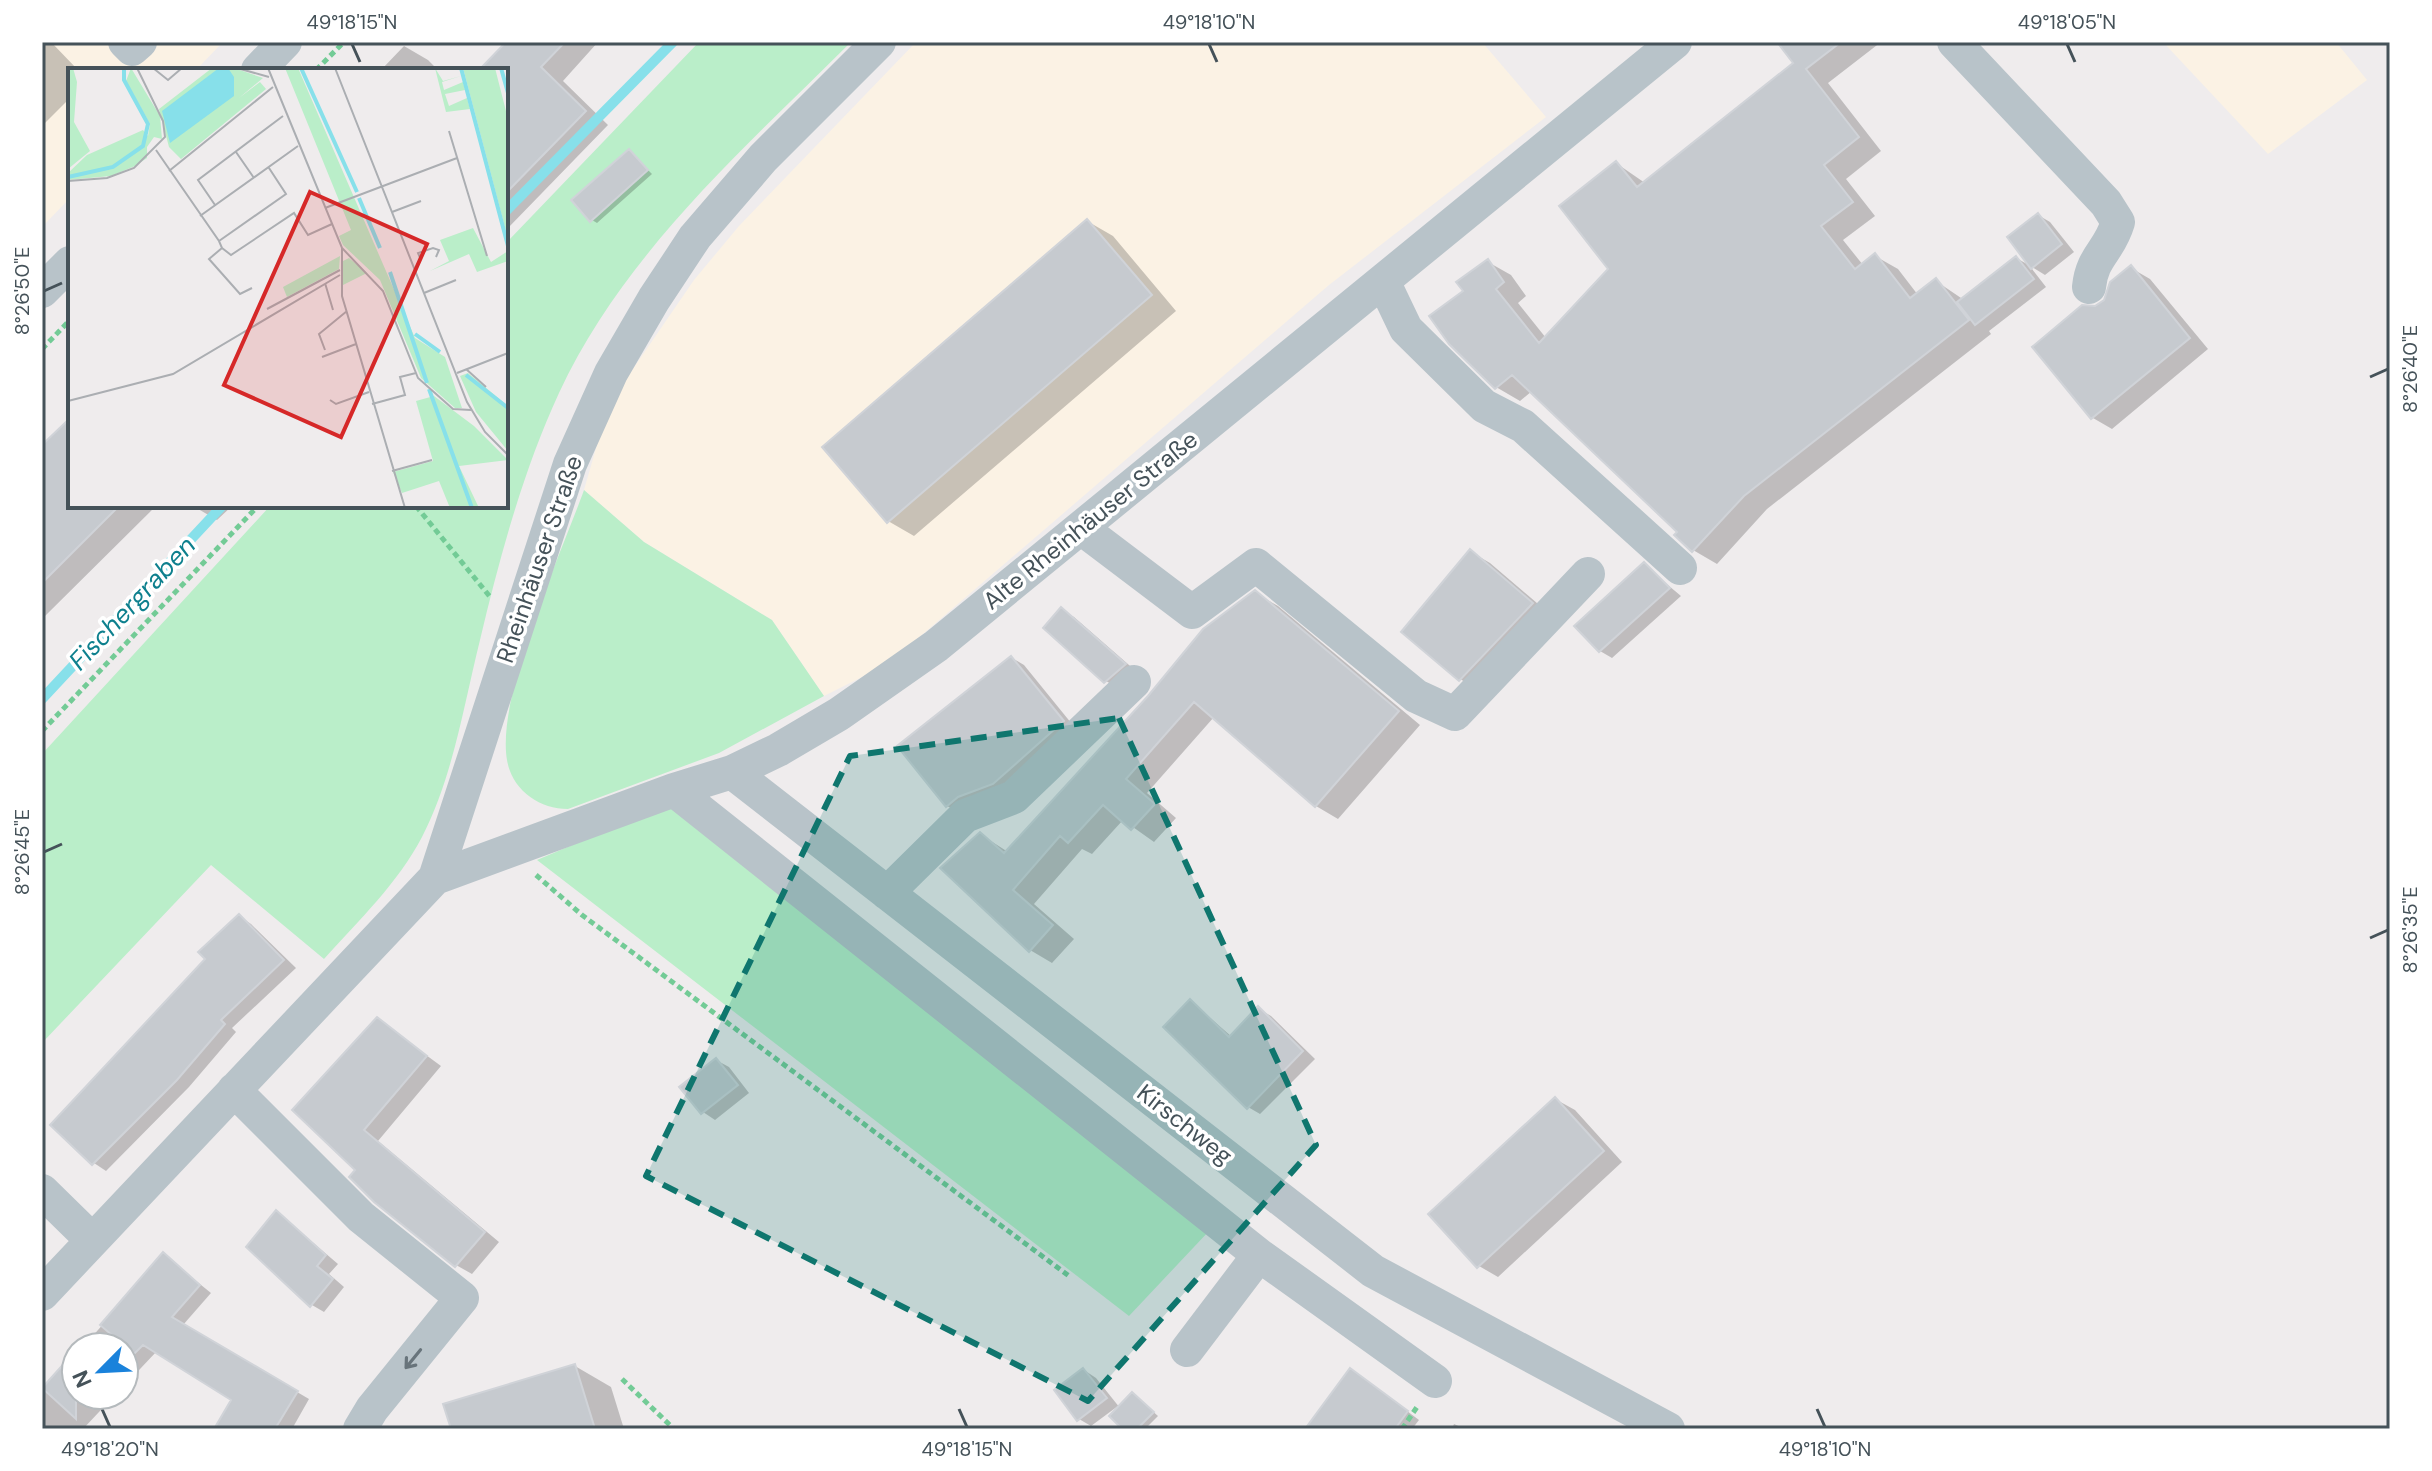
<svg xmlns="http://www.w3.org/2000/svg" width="2432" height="1471" font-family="'DM Sans',sans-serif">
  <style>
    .commercial { fill: #fbf2e4 }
    .green { fill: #baeec9 }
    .shadow { fill: #0003 }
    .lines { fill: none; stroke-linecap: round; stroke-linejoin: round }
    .stream { stroke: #87e0ea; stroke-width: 10 }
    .building { fill: #c6cacf; stroke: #d0d3d8; stroke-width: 2 }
    .path { stroke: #73cb96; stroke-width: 5; stroke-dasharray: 6 4; stroke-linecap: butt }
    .minor { stroke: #b8c3c9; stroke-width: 34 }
    .oneway { stroke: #68747b }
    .marked { fill: #0f766e; fill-opacity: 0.2; stroke: #0f766e; stroke-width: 6; stroke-dasharray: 16 10; stroke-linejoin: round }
    .ticks { fill: none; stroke: #455259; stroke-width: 3 }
    .labels { text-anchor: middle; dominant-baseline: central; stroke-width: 7; stroke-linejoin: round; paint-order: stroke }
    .street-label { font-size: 24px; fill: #455259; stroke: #fff }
    .water-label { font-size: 26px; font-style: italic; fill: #0e808e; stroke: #fff }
    .inset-river { fill: none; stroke: #87e0ea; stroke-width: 4 }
    .inset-road { fill: none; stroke: #abaeb2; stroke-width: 2 }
    .view { fill: #d62828; fill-opacity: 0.15; stroke: #d62828; stroke-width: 4 }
    .inset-edge { fill: none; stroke: #455259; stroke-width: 4 }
    .neatline { fill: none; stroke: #455259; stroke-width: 3 }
    .ticks-label { font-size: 20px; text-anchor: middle; fill: #455259 }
  </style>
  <rect width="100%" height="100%" fill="#efeced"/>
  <!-- commercial -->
  <path class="commercial" d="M42,42H223L196,70H70V198L42,227Z
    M916,42H1482L1546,117L1329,285L888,664L824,696L772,620L644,542L584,490L603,424L626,379L694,280L739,226Z
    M2163,42H2336L2367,80L2268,154Z"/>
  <!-- green -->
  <path class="green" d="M699,42H851C744,149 624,253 559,393C523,471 500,556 480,640C464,704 453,777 422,837C398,883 359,920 324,959L211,865L42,1043V754L270,506H506V243Z
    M584,490L644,542L772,620L824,696L719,753L568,809C539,809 512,790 507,760C496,696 561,554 584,490Z
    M671,803L1210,1230L1129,1316L537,860Z"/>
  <!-- shadow -->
  <path class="shadow" d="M42,42H51L78,70H70V98L42,126Z
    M509,42H598L563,81L608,125L506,230V70H482Z
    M1779,42H1881L1828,83L1881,151L1846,179L1875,216L1843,240L1863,265L1875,256L1898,269L1918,295L1936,281L1964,300L2016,258L2029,265L2046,287L1989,331L1991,334L1767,509L1717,564L1693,550L1680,532L1532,391L1520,401L1496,387L1466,292L1488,262L1511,275L1526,296L1518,303L1546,338L1611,269L1616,163L1645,183L1796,63Z
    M404,46L428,60L438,70H381Z
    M629,151L652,174L597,223L592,220Z
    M2038,215L2050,222L2074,252L2045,275L2032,267Z
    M1087,221L1113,236L1176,311L914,536L888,521Z
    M2131,268L2150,279L2208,349L2112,429L2093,418L2106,302Z
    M70,421V506H156L42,619V448Z
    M193,506H232L217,520Z
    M1471,552L1490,563L1551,615L1479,690L1460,679Z
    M1644,565L1681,596L1612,658L1600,651Z
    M1255,593L1278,606L1420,725L1338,819L1316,806L1214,717L1147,793L1176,818L1154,842L1123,820L1092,854L1082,849L1034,904L1074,939L1052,963L1030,950L980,834L1008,852Z
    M1061,610L1074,617L1137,672L1118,688L1106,681Z
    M1012,658L1024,665L1076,729L1006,790L960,813L947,806Z
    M239,916L251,924L296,968L232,1028L236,1032L189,1087L106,1171L94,1163L208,959Z
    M1191,1001L1232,1037L1259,1009L1271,1016L1315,1059L1260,1114L1248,1107Z
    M377,1019L441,1066L378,1141L499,1242L472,1274L456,1265L358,1170Z
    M716,1060L729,1067L749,1093L715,1120L703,1112Z
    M1555,1099L1575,1110L1622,1162L1498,1277L1479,1266Z
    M277,1212L338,1264L329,1274L344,1287L324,1312L312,1305Z
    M164,1255L211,1293L183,1325L309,1399L292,1429H216L234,1399L157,1351L124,1386V1347H83Z
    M76,1356V1395H115L83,1429H42V1391Z
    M575,1366L611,1387L624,1429H453Z
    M1084,1370L1096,1378L1120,1408L1133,1394L1158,1416L1145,1429H1125L1118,1406L1091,1426L1079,1419Z
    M1363,1378L1419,1420L1412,1429H1308Z
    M1454,1424L1465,1429H1452Z"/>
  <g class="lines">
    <!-- stream -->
    <path class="stream" d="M506,211L673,42
      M42,699L222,506"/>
  </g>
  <!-- building -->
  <path class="building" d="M506,42H565L541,67L586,111L506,193V70H479Z
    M1777,42H1841L1806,69L1859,137L1824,165L1853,202L1821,226L1855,269L1875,253L1910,298L1936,278L1969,320L1744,496L1692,552L1674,535L1677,532L1512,375L1495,389L1449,344L1429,316L1463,291L1456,282L1488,259L1504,282L1496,289L1539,343L1608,269L1559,206L1616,161L1637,187L1793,63Z
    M629,149L648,170L590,222L571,200Z
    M2038,213L2062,244L2031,269L2007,237Z
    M1087,219L1152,295L887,523L822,447Z
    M2016,256L2034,279L1975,325L1957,302Z
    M2131,265L2190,338L2091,419L2032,347L2082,305L2095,306L2104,300L2110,282Z
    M70,418V506H119L42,583V445Z
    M1470,549L1533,603L1459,681L1401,632Z
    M1644,562L1670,588L1599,652L1574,626Z
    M1255,590L1399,711L1315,807L1194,702L1126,779L1155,804L1131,830L1103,805L1068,843L1060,836L1013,890L1053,925L1029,952L940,868L980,832L1004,853L1148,696L1203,629Z
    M1061,607L1126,664L1104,683L1043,628Z
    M1011,656L1064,721L993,784L958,797L946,807L897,746Z
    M239,914L284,960L221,1020L225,1024L177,1080L92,1165L50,1125L205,959L198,952Z
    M1190,999L1229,1037L1258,1006L1303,1051L1247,1109L1163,1027Z
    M377,1017L427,1056L364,1130L485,1232L455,1267L374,1202L349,1177L355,1170L292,1110Z
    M716,1058L738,1085L701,1114L679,1087Z
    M1555,1097L1604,1151L1477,1268L1428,1214Z
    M276,1210L326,1255L317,1266L333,1279L310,1307L246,1247Z
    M163,1252L200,1285L172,1317L298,1391L275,1429H214L231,1400L143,1345L134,1354L100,1325Z
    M76,1350V1419L42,1388Z
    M575,1364L595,1429H451L443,1404Z
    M1083,1368L1107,1398L1077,1421L1054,1390Z
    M1350,1368L1408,1411L1395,1429H1305Z
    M1132,1392L1154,1412L1137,1429H1122L1109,1416Z"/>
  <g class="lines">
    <!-- path -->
    <path class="path" d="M316,70L344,42
      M42,349L70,320
      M416,506L491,598
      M42,731L258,506
      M536,875L582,915L1069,1276
      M622,1379L674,1429
      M1402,1429L1417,1407"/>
    <!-- minor -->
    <path class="minor" d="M125,42L132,49L140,42
      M1954,42L2106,203L2118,222C2109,252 2092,256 2089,287
      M258,70L285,42
      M1383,281L1406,329L1484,406L1523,426L1680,568
      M42,291L70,263
      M1081,528L1192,612L1256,565L1416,696L1455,714L1588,574
      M732,772L1373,1271L1668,1429
      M674,790L1259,1255L1435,1381
      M435,878L674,790L732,772L778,750L839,714L936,646L1675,42
      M887,893L965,816L1014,797L1134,682
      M234,1090L361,1217L462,1298L372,1409L360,1429
      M42,1191L92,1240
      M42,1294L435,878L570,464L611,373L654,299L695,237L763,158L879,42
      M1187,1350L1259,1255"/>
  </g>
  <!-- one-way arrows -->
  <defs><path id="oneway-shaft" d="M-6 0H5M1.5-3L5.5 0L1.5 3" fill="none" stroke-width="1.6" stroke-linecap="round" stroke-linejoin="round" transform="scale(2)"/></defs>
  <use class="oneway" href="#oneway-shaft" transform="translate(413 1359) rotate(129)"/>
  <!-- marked area -->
  <path class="marked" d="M1119,718L1316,1145L1088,1401L646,1176L850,756Z"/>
  <!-- ticks -->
  <path class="ticks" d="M352,44L360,62M1209,44L1217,62M2067,44L2075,62M44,291L62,283M2370,377L2388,369M44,852L62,844M2370,938L2388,930M102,1409L110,1427M959,1409L967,1427M1817,1409L1825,1427"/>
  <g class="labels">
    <!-- street labels -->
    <g class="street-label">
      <text transform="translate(1090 520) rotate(-39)">Alte Rheinhäuser Straße</text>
      <text transform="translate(539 559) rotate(-71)">Rheinhäuser Straße</text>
      <text transform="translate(1185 1124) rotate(38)">Kirschweg</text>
    </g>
    <!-- water labels -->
    <g class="water-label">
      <text transform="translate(132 603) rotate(-47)">Fischergraben</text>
    </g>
  </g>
  <!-- overview -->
  <g transform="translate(68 68)">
    <rect width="440" height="440" fill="#efeced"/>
    <path d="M0,0H5L9,14L6,54L22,83L0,101ZM63,0L92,48L94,71L86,69L79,79V90L67,98L43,108L0,112V105L19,87L75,62L80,68L82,56L58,13ZM144,0H166L195,10L171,30L192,14L198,21L113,91L101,79L91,41ZM217,0H230L347,270L377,289L394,340H387L353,310L312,212L275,177L271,168L283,162ZM367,0L375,13L393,8L374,14L376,22L395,14L397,22L377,26L381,38L399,30L402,41L378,44ZM395,0H427L440,51V171ZM405,160L423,194L440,183V193L409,204L401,186L362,203L381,193L372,172ZM272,188L271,201L219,229L215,219ZM281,190L299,205L275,217V193ZM400,305L440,338V383L408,344L392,308ZM366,328L406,358L440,392L391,398L411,440H382L371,413L334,425L325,404L365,393L348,333Z" fill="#baeec9"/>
    <path d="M151,0H160L166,9V28L102,75L94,43Z" fill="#87e0ea"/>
    <path class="inset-river" d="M233,0L289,124M393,0L440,178M433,0L440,25M0,109L45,99L75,78L80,56L56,12V0M291,130L312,180M0,168V193M322,204L359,315M347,266L372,284M398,307L440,340M361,321L404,440"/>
    <path class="inset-road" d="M85,0L100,12L114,0M169,0L201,9M200,0L274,180L315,223L350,310L385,341L403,342M267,0L399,334L417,364L440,387M381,63L419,188M88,82L151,173L154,180L141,191L172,226L184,220M168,84L186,110M101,103L205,19M0,113L39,110L66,100L97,69L95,53L69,0M147,137L130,112L215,48M257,140L389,90M324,144L353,133M132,148L230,78M151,173L218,126L201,100M154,180L163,187L226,145L240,167L264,156M274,180V228L337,440M353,192L350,185L365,180L371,182L368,189M257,215L265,242M356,225L388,212M199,241L272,202M257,282L251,266L279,243M254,289L288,276M398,301L418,319M389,305L440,285M262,332L268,336L301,324M0,333L105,306L272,207M304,336L337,327L332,309L348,305M324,403L364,392"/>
    <path class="view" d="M242,124L359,176L273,369L156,317Z"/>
    <rect width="440" height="440" class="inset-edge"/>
  </g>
  <!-- border -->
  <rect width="2432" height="1471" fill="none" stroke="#ffffff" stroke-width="88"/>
  <!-- north arrow -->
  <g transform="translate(100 1371) rotate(246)"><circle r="38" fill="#ffffff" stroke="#b5babd" stroke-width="2"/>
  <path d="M0-6L14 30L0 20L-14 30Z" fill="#1a82db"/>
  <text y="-12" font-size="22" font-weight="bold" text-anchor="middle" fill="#455259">N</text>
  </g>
  <rect x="44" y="44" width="2344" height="1383" class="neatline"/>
  <g class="ticks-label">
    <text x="352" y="29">49°18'15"N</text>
    <text x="1209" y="29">49°18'10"N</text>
    <text x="2067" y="29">49°18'05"N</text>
    <text transform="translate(22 291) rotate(-90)" y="7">8°26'50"E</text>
    <text transform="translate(2410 369) rotate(-90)" y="7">8°26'40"E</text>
    <text transform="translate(22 852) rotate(-90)" y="7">8°26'45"E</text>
    <text transform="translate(2410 930) rotate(-90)" y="7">8°26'35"E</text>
    <text x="110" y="1456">49°18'20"N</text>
    <text x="967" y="1456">49°18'15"N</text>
    <text x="1825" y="1456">49°18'10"N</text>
  </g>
</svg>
